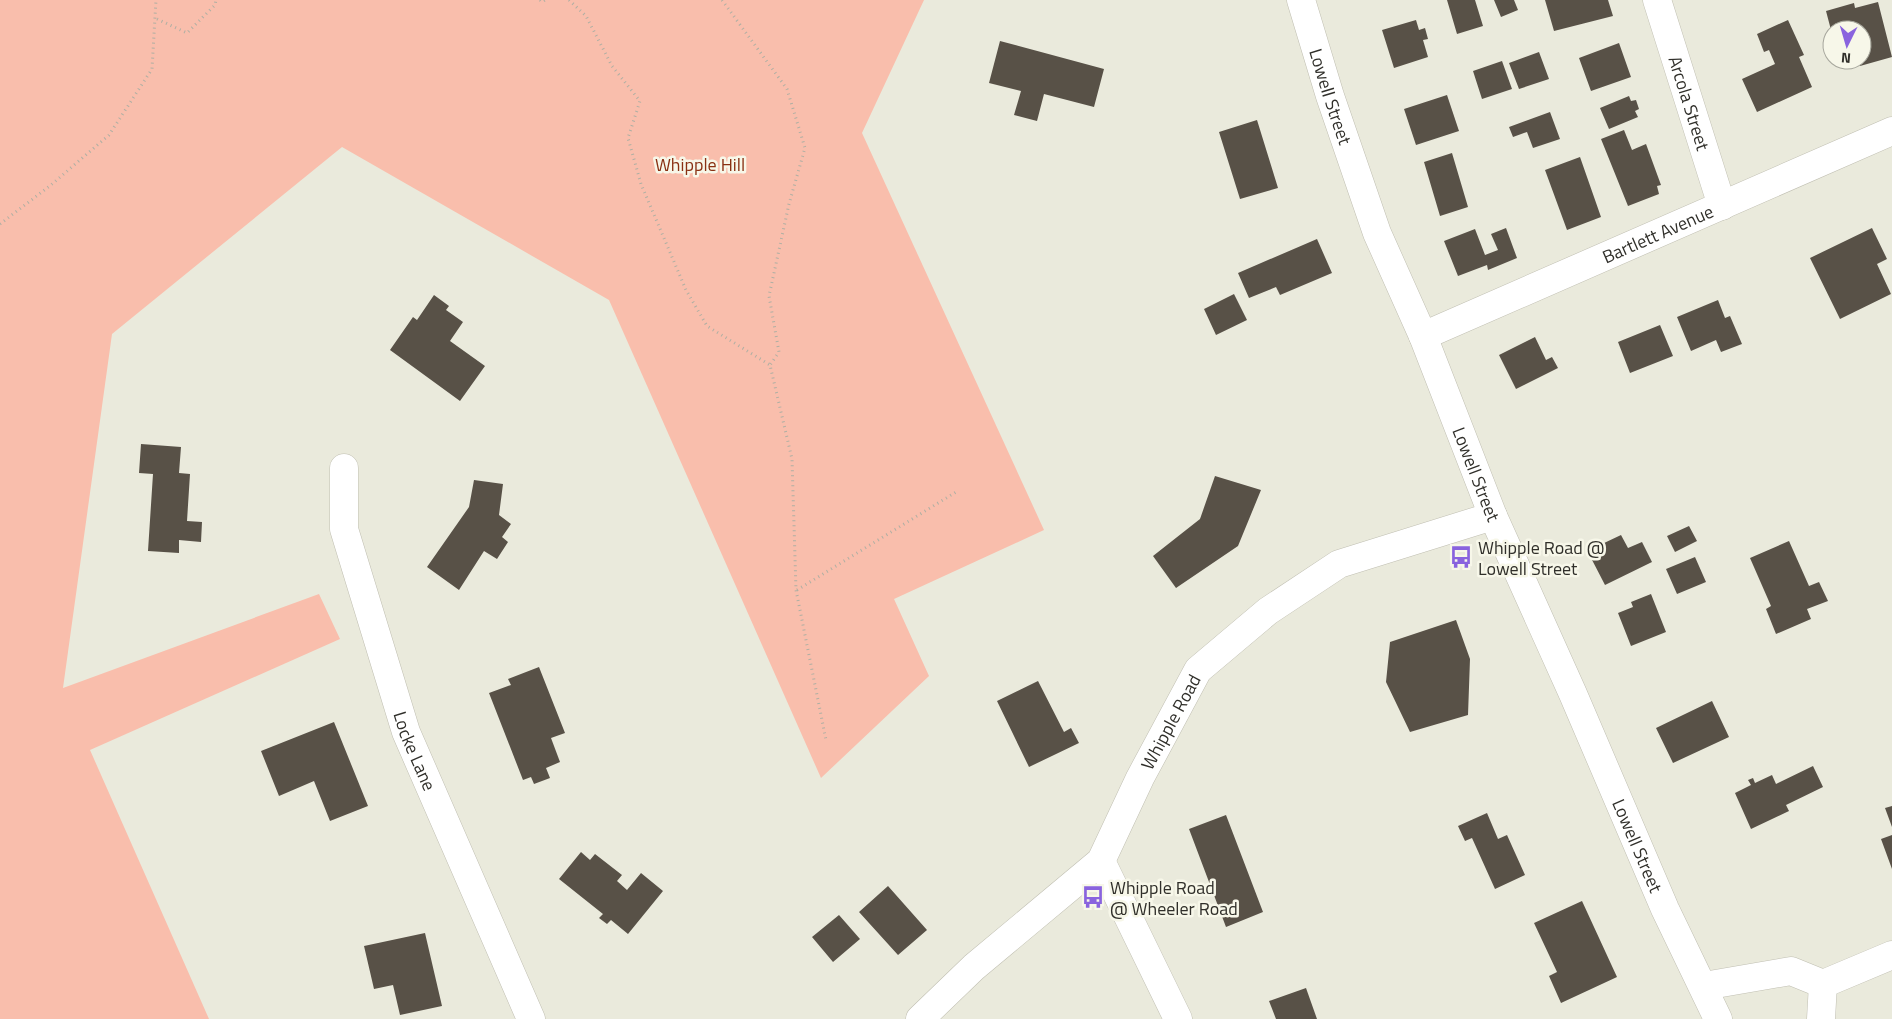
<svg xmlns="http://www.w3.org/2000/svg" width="1892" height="1019" font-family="'Titillium Web',sans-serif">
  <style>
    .green { fill: #f9beac }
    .building { fill: #585147 }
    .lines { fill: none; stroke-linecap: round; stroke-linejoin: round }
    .minor-casing { stroke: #c0bfb2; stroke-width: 29 }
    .major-casing { stroke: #c0bfb2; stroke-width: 29 }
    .path { stroke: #afafa3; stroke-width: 3; stroke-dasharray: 1 4; stroke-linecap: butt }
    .minor { stroke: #fff; stroke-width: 28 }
    .major { stroke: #fff; stroke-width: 28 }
    .labels { text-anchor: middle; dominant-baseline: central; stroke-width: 5; stroke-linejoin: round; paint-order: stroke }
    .street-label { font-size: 18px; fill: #302f2a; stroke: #f7f7e9 }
    .park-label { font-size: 18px; fill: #893012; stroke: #f7f7e9 }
    .poi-label { font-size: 18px; fill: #302f2a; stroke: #f7f7e9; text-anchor: start }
  </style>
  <rect width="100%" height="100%" fill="#eaeadc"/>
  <!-- green -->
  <path class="green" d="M0,0H924L862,133L1044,530L894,599L929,676L821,778L609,300L342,147L112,334L63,688L319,594L340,639L90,750L209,1019H0Z"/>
  <!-- building -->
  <path class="building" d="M1447,0H1475L1483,26L1457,34Z
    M1494,0H1514L1518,10L1501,17Z
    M1545,0H1608L1613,16L1554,31Z
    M1878,2L1892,57L1860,66L1862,30H1831L1826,11L1854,3L1855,8Z
    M1416,20L1419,30L1425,28L1428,39L1423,40L1428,57L1394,68L1382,30Z
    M1788,20L1804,55L1799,57L1812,87L1757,112L1742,79L1775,64L1769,50L1764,52L1757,34Z
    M1000,41L1104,69L1094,107L1044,94L1037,121L1014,115L1021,91L989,83Z
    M1619,43L1631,77L1591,91L1579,58Z
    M1539,52L1549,79L1519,89L1509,63Z
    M1839,60H1855V61L1840,65Z
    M1502,61L1512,89L1482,99L1473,71Z
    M1447,95L1459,131L1416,145L1404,109Z
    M1629,96L1631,101L1636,100L1639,109L1635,111L1638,117L1609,129L1600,108Z
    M1550,112L1560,139L1533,148L1527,132L1513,137L1509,127Z
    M1257,120L1278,188L1240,199L1219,132Z
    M1624,130L1632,150L1646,144L1661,185L1657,186L1659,194L1628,206L1601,139Z
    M1452,153L1468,207L1440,216L1424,162Z
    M1580,157L1601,217L1567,230L1545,170Z
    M1506,228L1517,258L1488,270L1487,265L1458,276L1444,241L1475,229L1485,255L1498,250L1491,234Z
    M1872,228L1887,259L1877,264L1891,294L1840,319L1810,258Z
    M1317,239L1332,273L1280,295L1276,287L1249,298L1238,273Z
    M1234,294L1247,320L1216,335L1204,309Z
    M434,295L449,306L446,310L463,322L450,341L485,366L460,401L390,350L413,317L417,320Z
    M1718,300L1725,318L1730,316L1742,344L1721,352L1716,340L1691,351L1677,317Z
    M1660,325L1673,356L1630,373L1618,342Z
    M1535,337L1546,360L1552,357L1558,368L1516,389L1499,355Z
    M141,444L181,447L179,473L190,474L187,521L202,522L201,542L179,540V553L148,551L153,474L139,473Z
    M1215,476L1261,490L1238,546L1176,588L1153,556L1200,519Z
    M474,480L503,484L499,515L511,524L502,537L508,542L497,559L484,551L459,590L427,567L469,507Z
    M1689,526L1697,541L1675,552L1667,536Z
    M1621,535L1628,548L1642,542L1652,562L1605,585L1590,556L1604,549L1602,544Z
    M1789,541L1809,586L1819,582L1828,601L1807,609L1811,619L1776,634L1766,609L1771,606L1750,558Z
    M1695,557L1706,582L1677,594L1666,569Z
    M1651,594L1666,632L1631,646L1618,613L1633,607L1631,602Z
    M1456,620L1470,659L1468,715L1410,732L1386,682L1390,642Z
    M539,667L565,733L551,738L560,762L546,768L550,778L534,784L531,777L523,780L489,693L511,685L508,679Z
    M1038,681L1064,732L1071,728L1079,743L1029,767L997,701Z
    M1712,701L1729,737L1673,763L1656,728Z
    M334,722L368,806L330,821L314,781L279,796L261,751Z
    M1813,766L1823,787L1786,805L1789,811L1751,829L1735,793L1751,785L1748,780L1753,778L1755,783L1772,775L1776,784Z
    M1892,806V827L1885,808Z
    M1487,813L1498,839L1507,835L1525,875L1495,889L1472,838L1465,841L1458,826Z
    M1226,815L1263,912L1226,927L1189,829Z
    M1892,835V869L1881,839Z
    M581,852L590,860L595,854L622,875L617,881L627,890L641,873L663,891L628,934L611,920L607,924L599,918L603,914L559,879Z
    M888,886L927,930L898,955L859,912Z
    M1582,901L1617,977L1561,1003L1549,976L1557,972L1534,923Z
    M839,915L860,939L833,962L812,937Z
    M425,933L442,1006L400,1015L393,985L374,989L364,946Z
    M1306,988L1317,1019H1276L1269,1001Z"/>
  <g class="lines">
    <defs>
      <g id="minor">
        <path id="s1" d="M1657,0L1722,206"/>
        <path id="s2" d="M1423,336L1892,131"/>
        <path id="s3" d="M344,468V529L406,732L531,1019"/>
        <path d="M1101,861L1178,1019"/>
        <path d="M1704,986L1791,971L1823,984"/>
        <path id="s4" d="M920,1019L974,967L1101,861L1140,778L1198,670L1268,611L1339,564L1493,516"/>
        <path d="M1821,1019L1823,984L1892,955"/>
      </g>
      <g id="major">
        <path id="s5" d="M1301,0L1330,96L1377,233L1423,336L1493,516L1573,694L1665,909L1718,1019"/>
      </g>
    </defs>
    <!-- minor casing -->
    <use href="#minor" class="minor-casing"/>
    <!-- major casing -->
    <use href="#major" class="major-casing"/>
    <!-- path -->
    <path class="path" d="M540,0L542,2L545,0
      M569,0L586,16L612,66L640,101L628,138L641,184L686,290L707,326L770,365L792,459L796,590L826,740
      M722,0L787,89L805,148L789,204L769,296L779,352L770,365
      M157,19L187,33L215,5L216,0
      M0,224L51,185L109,135L152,69L156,0
      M797,590L956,492"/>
    <!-- minor -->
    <use href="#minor" class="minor"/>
    <!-- major -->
    <use href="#major" class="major"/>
  </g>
  <!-- icons -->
  <defs>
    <symbol id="bus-bare" viewBox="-9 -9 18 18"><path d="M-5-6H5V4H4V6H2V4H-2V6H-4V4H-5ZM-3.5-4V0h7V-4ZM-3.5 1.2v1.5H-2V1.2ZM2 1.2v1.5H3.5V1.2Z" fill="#8963de" stroke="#f7f7e9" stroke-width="2.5" paint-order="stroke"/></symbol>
  </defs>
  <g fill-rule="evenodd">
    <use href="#bus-bare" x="1445" y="541" width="32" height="32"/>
    <use href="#bus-bare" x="1077" y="881" width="32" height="32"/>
  </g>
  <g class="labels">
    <!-- street labels -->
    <g class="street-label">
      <text stroke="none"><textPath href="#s5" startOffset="101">Lowell Street</textPath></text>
      <text stroke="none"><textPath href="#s1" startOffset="108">Arcola Street</textPath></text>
      <text stroke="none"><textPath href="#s2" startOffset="256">Bartlett Avenue</textPath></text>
      <text stroke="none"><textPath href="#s5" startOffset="506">Lowell Street</textPath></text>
      <text stroke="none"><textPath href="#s4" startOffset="396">Whipple Road</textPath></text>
      <text stroke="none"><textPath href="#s3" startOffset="294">Locke Lane</textPath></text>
      <text stroke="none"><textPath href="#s5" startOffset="911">Lowell Street</textPath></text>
    </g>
    <!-- park labels -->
    <g class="park-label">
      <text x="700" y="164">Whipple Hill</text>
    </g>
    <!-- poi labels -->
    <g class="poi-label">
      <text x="1478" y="547">Whipple Road @<tspan x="1478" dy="21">Lowell Street</tspan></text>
      <text x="1110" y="887">Whipple Road<tspan x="1110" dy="21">@ Wheeler Road</tspan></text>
    </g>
  </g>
  <!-- north arrow -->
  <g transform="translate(1847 45) rotate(185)"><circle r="24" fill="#f7f7e9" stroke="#a7a79d"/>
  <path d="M0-4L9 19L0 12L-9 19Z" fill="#8963de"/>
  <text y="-8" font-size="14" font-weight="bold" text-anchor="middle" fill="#302f2a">N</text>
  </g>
</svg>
